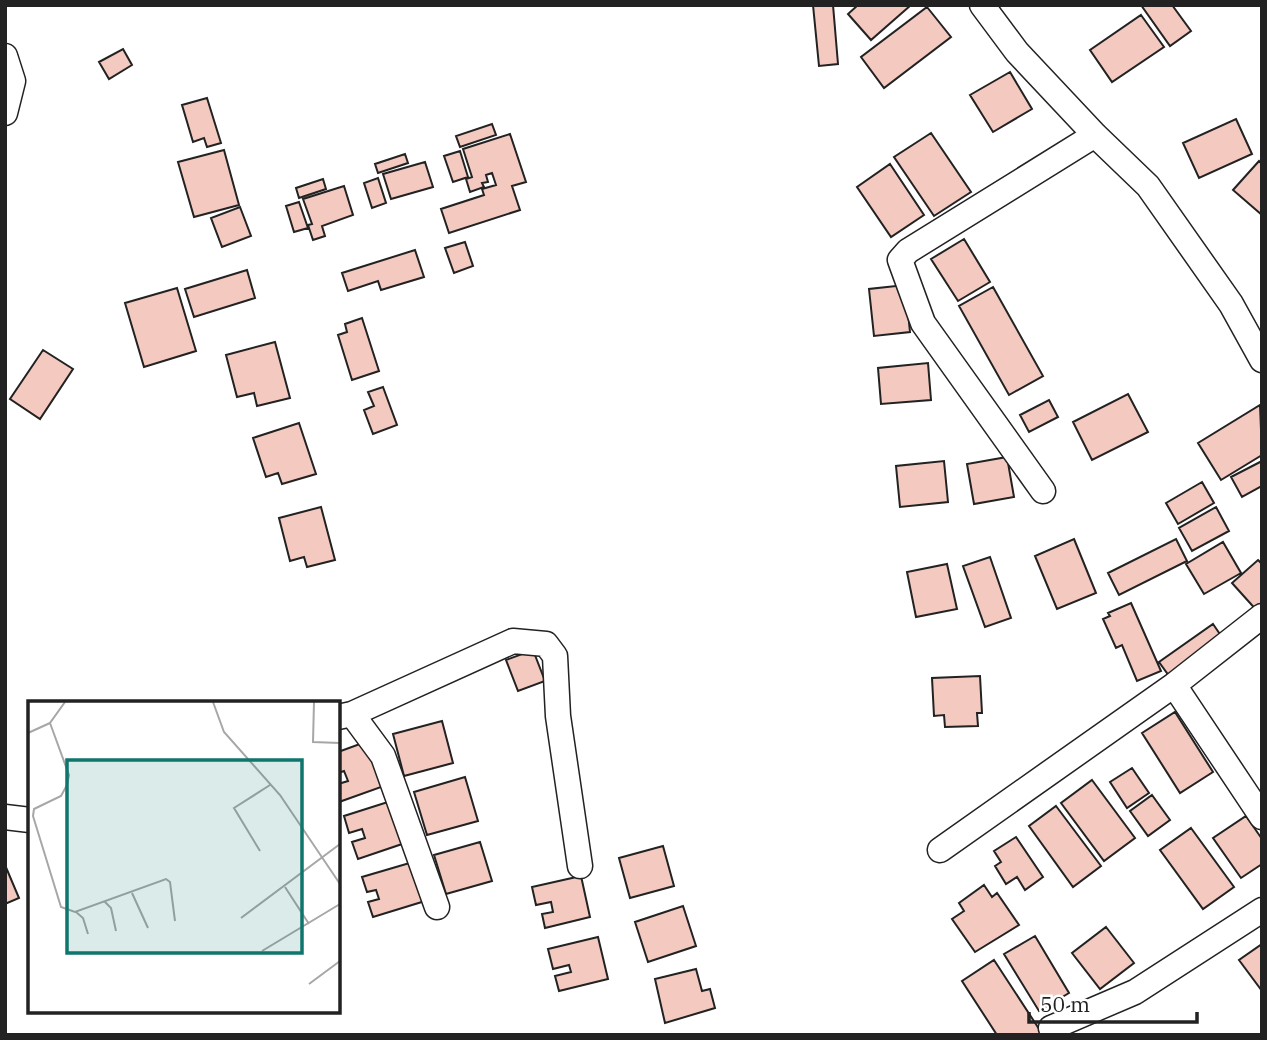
<svg xmlns="http://www.w3.org/2000/svg" width="1267" height="1040" font-family="'IBM Plex Serif',serif">
  <style>
    .building { fill: #f3c9c0; stroke: #222; stroke-width: 2 }
    .lines { fill: none; stroke-linecap: round; stroke-linejoin: round }
    .minor-casing { stroke: #222; stroke-width: 27 }
    .minor { stroke: #fff; stroke-width: 24 }
    .inset-road { fill: none; stroke: #a7a7a7; stroke-width: 2 }
    .view { fill: #0f766e; fill-opacity: 0.15; stroke: #0f766e; stroke-width: 3.5 }
    .inset-edge { fill: none; stroke: #222; stroke-width: 3.5 }
  </style>
  <rect width="100%" height="100%" fill="#fff"/>
  <!-- building -->
  <path class="building" d="M813,5H833L838,64L819,66Z
    M858,5H911L871,40L848,14Z
    M1141,5H1172L1191,31L1170,46Z
    M927,7L951,37L884,88L861,57Z
    M1141,15L1164,47L1112,82L1090,50Z
    M123,49L132,65L109,79L99,62Z
    M1010,72L1032,109L993,132L970,95Z
    M207,98L221,143L207,147L204,138L193,142L182,105Z
    M1236,119L1252,154L1199,178L1183,143Z
    M492,124L496,135L460,147L456,136Z
    M931,133L971,192L934,216L894,157Z
    M510,134L526,182L512,186L520,210L449,233L441,209L484,195L482,189L496,185L492,173L486,175L488,182L482,183L484,187L470,192L466,179L472,177L463,149Z
    M224,150L239,205L194,217L178,162Z
    M460,151L468,177L453,182L444,156Z
    M405,154L408,163L378,173L375,164Z
    M1259,161L1262,164V215L1233,190Z
    M425,162L433,187L391,199L383,174Z
    M890,164L924,215L891,237L857,187Z
    M378,178L386,203L372,208L364,183Z
    M323,179L326,189L299,198L296,188Z
    M344,186L353,215L322,226L325,236L313,240L308,225L312,224L303,199Z
    M299,202L308,228L294,232L286,206Z
    M240,207L251,236L222,247L211,218Z
    M964,239L990,282L958,301L931,259Z
    M465,242L473,266L454,273L445,248Z
    M415,250L424,277L381,290L378,281L348,291L342,273Z
    M247,270L255,298L194,317L185,289Z
    M905,285L910,332L874,336L869,289Z
    M993,287L1043,376L1009,395L959,306Z
    M177,288L196,351L144,367L125,303Z
    M362,318L379,371L352,380L338,335L347,332L345,324Z
    M275,342L290,398L257,406L254,393L237,397L226,355Z
    M43,350L73,369L40,419L10,399Z
    M928,363L931,400L881,404L878,368Z
    M383,387L397,425L373,434L364,410L374,406L368,392Z
    M1128,394L1148,432L1092,460L1073,422Z
    M1049,400L1058,417L1029,432L1020,415Z
    M1260,405L1262,455L1221,480L1198,443Z
    M299,423L316,474L282,484L278,473L266,477L253,438Z
    M1007,457L1014,497L974,504L967,464Z
    M944,461L948,502L900,507L896,466Z
    M1262,461V486L1242,497L1231,477Z
    M1202,482L1214,503L1178,524L1166,503Z
    M321,507L335,560L307,567L304,557L290,561L279,518Z
    M1216,507L1229,531L1192,551L1179,528Z
    M1074,539L1096,593L1057,609L1035,556Z
    M1176,539L1187,561L1119,595L1108,573Z
    M1223,542L1241,573L1204,594L1186,564Z
    M990,557L1011,618L985,627L963,566Z
    M1258,560L1262,564V610L1259,613L1232,583Z
    M947,564L957,609L916,617L907,572Z
    M1131,603L1161,671L1137,681L1122,645L1116,648L1103,619L1110,616L1108,613Z
    M1213,624L1226,643L1172,680L1159,662Z
    M533,650L545,681L518,691L506,660Z
    M980,676L982,713H977L978,726L945,727L944,715L934,716L932,678Z
    M1175,712L1213,772L1180,793L1142,733Z
    M442,721L453,763L404,776L393,734Z
    M368,741L384,786L339,802L338,784L348,781L344,771L338,773V752Z
    M1132,768L1149,793L1127,808L1110,782Z
    M465,777L478,821L427,835L414,792Z
    M1092,780L1135,838L1104,861L1061,803Z
    M1152,795L1170,820L1148,836L1130,811Z
    M391,801L405,843L358,859L352,842L365,838L362,829L349,833L344,816Z
    M1056,806L1101,866L1073,887L1029,826Z
    M1246,816L1262,839V864L1241,878L1213,838Z
    M1191,828L1234,887L1203,909L1160,850Z
    M1016,837L1043,877L1025,890L1017,877L1006,884L995,866L1001,862L994,851Z
    M480,842L492,881L446,894L434,855Z
    M663,846L674,886L630,898L619,858Z
    M413,862L425,901L373,917L368,902L379,899L376,890L367,892L362,877Z
    M5,865L19,898L5,904Z
    M581,876L590,917L545,928L542,914L553,912L551,902L536,905L532,887Z
    M984,885L992,897L997,893L1019,925L975,952L952,919L964,911L959,903Z
    M683,906L696,946L648,962L635,922Z
    M1106,927L1134,963L1100,989L1072,953Z
    M1035,936L1069,993L1039,1011L1004,954Z
    M598,937L608,979L559,991L555,976L571,972L569,965L553,969L548,949Z
    M1262,944V991L1239,960Z
    M994,960L1043,1035H997L962,981Z
    M696,969L702,991L710,989L715,1008L665,1023L655,979Z"/>
  <g class="lines">
    <defs>
      <path id="minor" d="M982,5L1017,52L1095,135L1148,186L1231,304L1262,360
        M5,56L13,81L5,113
        M1043,491L923,323L900,260L908,251L1095,135
        M1174,685L1262,817
        M352,714L383,756L437,907
        M338,717L352,714L513,641L546,644L555,656L558,716L580,866
        M5,817L30,820
        M940,850L1174,685L1262,616
        M1051,1028L1135,992L1262,910"/>
    </defs>
    <!-- minor casing -->
    <use href="#minor" class="minor-casing"/>
    <!-- minor -->
    <use href="#minor" class="minor"/>
  </g>
  <!-- overview -->
  <g transform="translate(28 701)">
    <rect width="312" height="312" fill="#fff"/>
    <path class="inset-road" d="M37,1L22,22L41,74L39,84L33,95L6,108L5,115L33,206L47,211L138,178L142,181L147,220M185,1L196,31L252,94L312,183M286,1L285,41L312,42M0,32L22,22M232,150L206,107L242,84M257,186L281,223M104,192L120,227M76,200L83,207L88,230M48,211L55,217L60,233M213,217L312,143M234,250L312,203M281,283L312,260"/>
    <path class="view" d="M39,59H274V252H39Z"/>
    <rect width="312" height="312" class="inset-edge"/>
  </g>
  <!-- border -->
  <rect width="1267" height="1040" fill="none" stroke="#222222" stroke-width="14"/>
  <!-- scale -->
  <path d="M1029 1012v10h168v-10" fill="none" stroke="#222222" stroke-width="3.5"/>
  <text x="1040" y="1012" font-size="21" fill="#222222" stroke="#ffffff" stroke-width="5" paint-order="stroke">50 m</text>
</svg>
